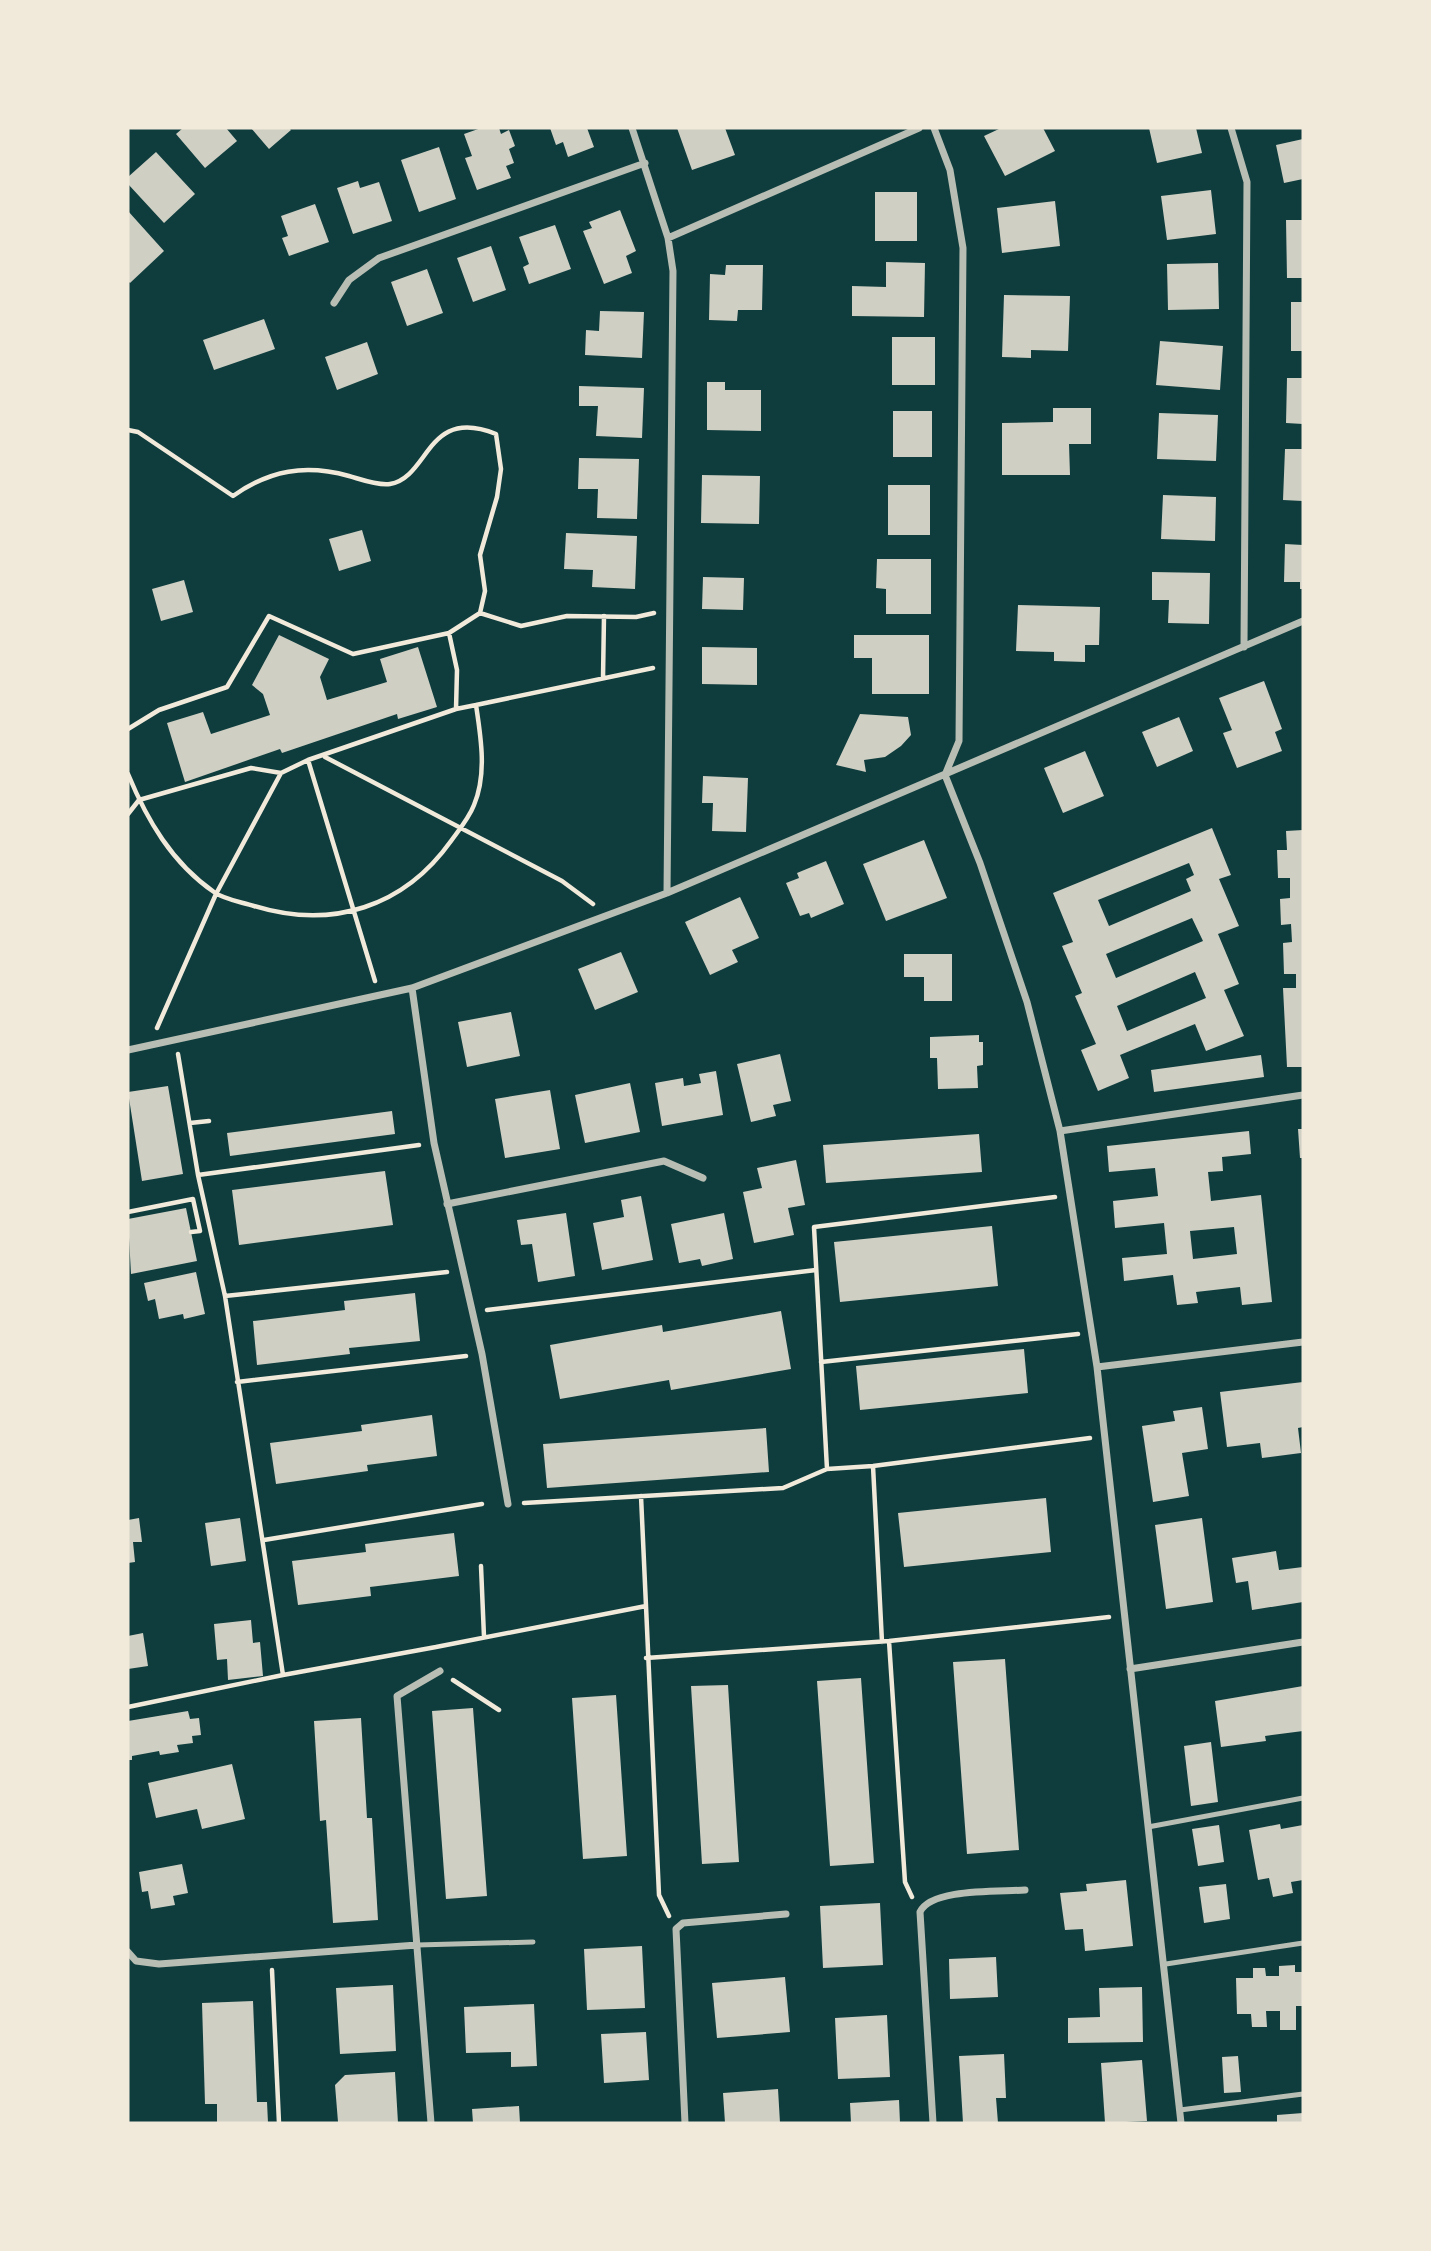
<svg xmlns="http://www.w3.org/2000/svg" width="1431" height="2251" font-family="'Varela Round',sans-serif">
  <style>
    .building { fill: #cfcfc3; fill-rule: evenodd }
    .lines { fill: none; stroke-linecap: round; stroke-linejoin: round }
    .path { stroke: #f1e9da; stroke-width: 4.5 }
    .service { stroke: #b8beb3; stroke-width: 5 }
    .minor { stroke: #b8beb3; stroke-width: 7 }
  </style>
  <rect width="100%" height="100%" fill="#0f3d3e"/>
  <!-- building -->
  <path class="building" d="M183,128H226L237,141L205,168L176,134Z
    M251,128H289L291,130L269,149Z
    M481,128H499L501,134L509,130L515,146L509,149L514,163L506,166L511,178L477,190L465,158L472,156L464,134Z
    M550,128H587L594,147L568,157L563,142L556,145Z
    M677,128H725L735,155L692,170Z
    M1001,128H1043L1055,151L1005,176L984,136Z
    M1149,128H1196L1202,153L1157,163Z
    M1303,139V179L1284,183L1276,145Z
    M439,147L456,199L419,212L401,160Z
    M156,152L195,194L164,223L128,184V177Z
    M358,181L360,188L379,182L392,221L353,234L337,188Z
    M1211,190L1216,234L1167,240L1161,196Z
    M875,192H917V241H875Z
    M1055,201L1060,246L1002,253L997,208Z
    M315,204L329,242L289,256L282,238L288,236L281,216Z
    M620,210L636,251L626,256L632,273L604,284L583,231L592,228L589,222Z
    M128,211L164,251L130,283L128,281Z
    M1286,220H1303V278H1287Z
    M555,225L571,269L529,284L523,267L529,264L519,237Z
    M491,246L506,290L473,302L457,258Z
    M886,262L925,263L924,317L852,316V286L886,287Z
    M1218,263L1219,309L1168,310L1167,264Z
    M726,265H763L762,310H738L737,321L709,320L710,274L725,275Z
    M427,269L443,313L407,326L391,282Z
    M1004,295L1070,296L1068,351L1031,350V358L1002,357Z
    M1291,302H1303V351H1291Z
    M600,311L644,312L642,358L585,355L586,330L599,331Z
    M264,319L275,349L214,370L203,340Z
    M892,337H935V385H892Z
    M1160,341L1223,346L1220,390L1156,385Z
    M367,342L378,374L337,390L325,357Z
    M1287,378H1303V424L1286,423Z
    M707,382H725V390H761V431L707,430Z
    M579,386L644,388L642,438L596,436L598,406H579Z
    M1053,408H1091V444H1069L1070,475H1002V423L1053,422Z
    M893,411H932V457H893Z
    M1159,413L1218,415L1216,461L1157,459Z
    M1285,449H1303V501L1283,500Z
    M579,458L639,459L637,519L597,518L598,489H578Z
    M702,475L760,476L759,524L701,523Z
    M888,485H930V535H888Z
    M1163,495L1216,497L1215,541L1161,539Z
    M362,530L371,561L339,571L329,539Z
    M566,533L637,536L635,589L592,587L593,570L564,569Z
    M1285,544L1303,545V589H1300V582H1284Z
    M877,559H931V614H886V589L876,588Z
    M1152,572L1210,573L1209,624L1168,623L1169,600H1152Z
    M703,577L744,578L743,610L702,609Z
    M184,580L193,612L161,621L152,589Z
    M1018,605L1100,607L1099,645H1085V662L1054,661V652L1016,651Z
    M279,635L329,659L320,677L327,700L387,682L380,659L418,647L437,707L398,719L397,714L282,753L280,749L185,782L167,723L203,712L211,734L270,715L263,694L252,685Z
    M854,635H929V694H872V658H854Z
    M702,647L757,648V685L702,684Z
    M1264,681L1282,729L1275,732L1282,751L1237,768L1223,733L1232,730L1219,698Z
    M860,714L908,717L911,735L901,746L885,757L864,760L866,772L836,765Z
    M1179,717L1193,751L1157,767L1142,732Z
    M1085,751L1104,796L1063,813L1044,768Z
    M703,776L748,778L746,832L712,831L713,803H702Z
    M1212,828L1231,875L1219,879L1239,926L1218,934L1239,984L1224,990L1244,1036L1206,1051L1195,1024L1120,1055L1129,1078L1098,1091L1081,1050L1096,1044L1075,996L1082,993L1062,946L1073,942L1053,893ZM1189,863L1194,875L1186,879L1191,891L1109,926L1098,900ZM1192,918L1203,941L1116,978L1106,954ZM1195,972L1206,998L1127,1031L1117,1006Z
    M1303,830V1067H1287L1283,988H1296V974H1284L1283,943L1292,942L1291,924L1281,925L1280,899L1290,898V878H1278L1277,850H1287L1286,831Z
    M924,840L947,898L886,921L863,864Z
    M826,861L844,904L811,918L809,913L800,916L786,883L799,878L797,873Z
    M740,897L759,938L732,950L738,962L710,975L685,922Z
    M621,952L638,992L595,1010L578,969Z
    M904,954H952V1001H924V977H904Z
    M511,1012L520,1056L467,1067L458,1022Z
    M979,1035V1042H983V1065L977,1066L978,1088L938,1089L937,1058H930V1037Z
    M780,1054L791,1101L773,1105L776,1116L751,1122L737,1064Z
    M1261,1055L1264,1077L1154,1092L1151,1070Z
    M716,1071L723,1115L662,1126L655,1083L683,1078L684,1086L701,1083L699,1074Z
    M630,1083L640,1132L585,1143L575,1095Z
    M168,1086L183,1174L142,1181L128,1092Z
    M550,1090L560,1149L505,1158L495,1099Z
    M392,1111L395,1134L230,1156L227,1133Z
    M1298,1129H1303V1158H1300Z
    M1249,1131L1251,1154L1222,1157L1223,1171L1208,1172L1211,1201L1261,1195L1272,1302L1242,1305L1240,1287L1196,1292L1198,1303L1177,1305L1173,1275L1124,1281L1122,1258L1167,1254L1164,1223L1115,1228L1113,1201L1158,1196L1155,1168L1109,1172L1107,1146ZM1234,1227L1237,1254L1193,1259L1190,1231Z
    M979,1134L982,1172L826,1183L823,1145Z
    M796,1160L805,1205L788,1208L794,1235L754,1243L743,1192L762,1188L757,1168Z
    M385,1171L393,1225L239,1245L232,1190Z
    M641,1196L653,1260L602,1270L593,1223L624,1217L621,1200Z
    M186,1208L197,1261L131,1274L128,1219Z
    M566,1213L575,1276L538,1282L532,1244L521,1245L517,1220Z
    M724,1213L733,1259L702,1266L700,1259L679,1263L671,1224Z
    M992,1226L998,1286L840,1302L834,1242Z
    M196,1272L205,1314L184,1319L183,1314L159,1319L155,1299L148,1301L144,1283Z
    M415,1293L420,1341L349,1348L350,1354L257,1365L253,1321L345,1310L344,1301Z
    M781,1311L791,1369L671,1390L669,1380L560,1399L550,1345L662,1325L663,1332Z
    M1024,1349L1028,1393L860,1410L856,1366Z
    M1303,1382V1427L1298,1428L1301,1453L1262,1458L1260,1443L1227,1447L1220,1392Z
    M1202,1407L1208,1449L1182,1453L1189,1496L1153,1502L1142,1426L1175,1421L1173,1411Z
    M432,1415L437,1456L367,1465L368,1471L276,1484L270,1443L362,1431L361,1425Z
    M766,1428L769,1472L547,1488L543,1444Z
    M1046,1498L1051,1552L904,1567L898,1513Z
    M139,1518L142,1542H133L135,1562L128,1563V1520Z
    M240,1518L246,1561L211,1566L205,1523Z
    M1202,1518L1213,1602L1166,1609L1155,1525Z
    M454,1533L459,1576L370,1587L371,1596L298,1605L292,1561L366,1552L365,1544Z
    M1276,1551L1279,1570L1303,1567V1602L1252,1610L1248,1581L1236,1583L1232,1558Z
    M251,1620L253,1643L260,1642L263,1676L228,1680L227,1659L217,1660L214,1624Z
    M143,1633L148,1666L128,1669V1636Z
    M1005,1659L1019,1850L967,1854L953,1662Z
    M861,1678L874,1863L830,1866L817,1681Z
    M728,1685L739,1862L702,1864L691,1686Z
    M1303,1686V1731L1265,1736L1266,1741L1221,1747L1215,1701Z
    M616,1695L627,1856L583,1859L572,1698Z
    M473,1708L487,1896L446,1899L432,1711Z
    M188,1711L190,1719L199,1718L201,1735L192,1736L193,1743L177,1745L179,1752L160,1755L159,1751L132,1756V1760H128V1721Z
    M361,1718L367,1818H372L378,1920L333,1923L326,1820L320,1821L314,1721Z
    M1211,1742L1218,1802L1191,1806L1184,1746Z
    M232,1764L245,1819L202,1829L197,1809L156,1818L148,1783Z
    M1280,1824L1281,1829L1303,1825V1880L1291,1882L1293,1893L1273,1897L1269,1878L1258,1880L1249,1830Z
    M1219,1825L1224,1862L1198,1866L1192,1829Z
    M182,1864L188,1893L173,1896L175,1905L151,1909L148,1891L142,1892L139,1872Z
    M1126,1880L1133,1946L1085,1951L1083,1929L1065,1930L1060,1893L1087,1891L1086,1884Z
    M1226,1884L1230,1919L1204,1923L1199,1887Z
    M880,1903L883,1965L823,1968L820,1906Z
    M642,1946L645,2008L587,2010L584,1949Z
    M996,1957L998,1997L950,1999L949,1959Z
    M1295,1965V1972H1303V2006H1296V2030H1280V2011H1266L1267,2027H1252L1251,2014H1237L1236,1978H1253V1968H1265L1266,1976H1279V1966Z
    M785,1977L790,2032L717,2038L712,1983Z
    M393,1985L396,2051L340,2054L336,1988Z
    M1142,1987L1143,2042L1068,2043V2018L1100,2017L1099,1988Z
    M253,2001L257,2102H267L268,2123H217V2104H205L202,2003Z
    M534,2004L537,2066L511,2067V2052L466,2053L464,2007Z
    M887,2015L890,2077L838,2079L835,2018Z
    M646,2032L649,2080L604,2083L601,2034Z
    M1004,2054L1006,2098H996L998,2123H963L959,2056Z
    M1238,2056L1241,2092L1224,2093L1222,2057Z
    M1142,2060L1147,2121L1105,2123L1101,2063Z
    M395,2072L398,2123L338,2122L335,2085L345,2075Z
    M778,2089L780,2123H725L723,2093Z
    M899,2100L900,2123H851L850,2103Z
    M519,2106L520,2123H473L472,2109Z
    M1303,2113V2123H1277V2115Z"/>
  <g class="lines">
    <!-- path -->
    <path class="path" d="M128,430L138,432L233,496C270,470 305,464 349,476C360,479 378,486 390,484C430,477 426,406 496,434L501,469L497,497L480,555L485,591L480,613L521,626L567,616L636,617L654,613
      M603,678L604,616
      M456,709L476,705
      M128,729L159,710L227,687L269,616L353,654L449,633L480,613
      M325,757L562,881L593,904
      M308,760L375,981
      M128,774C147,820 172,863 214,892C225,900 242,902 254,906C332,930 404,907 451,841C459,830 469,818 474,805C487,774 481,738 476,705L653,668
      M128,814L139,800L251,768L281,773L308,760L456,709L457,670L449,633
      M157,1028L216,894L281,773
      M178,1054L198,1175L225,1296L283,1675L436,1647
      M190,1123L209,1121
      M198,1175L419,1145
      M128,1212L193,1199L200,1231L191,1232
      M225,1296L447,1272
      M487,1310L816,1270
      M821,1362L1078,1334
      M237,1382L466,1356
      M873,1466L882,1642
      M827,1469L814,1227L1055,1197
      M641,1496L646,1606
      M524,1503L783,1488L827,1469L873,1466L1090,1438
      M264,1540L482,1504
      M481,1566L484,1637
      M889,1641L905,1882L912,1897
      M436,1647L646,1606L659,1895L669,1916
      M646,1658L889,1641L1109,1617
      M453,1680L499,1710
      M128,1707L283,1675
      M272,1970L279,2123"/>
    <!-- service -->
    <path class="service" d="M1148,1827L1303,1798
      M417,1945L533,1942
      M1166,1964L1303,1943
      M1180,2110L1303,2094"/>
    <!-- minor -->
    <path class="minor" d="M632,128L668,238L673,271L667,893
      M934,128L950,170L963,248L959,741L945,775L980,863L1027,1002L1060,1131L1097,1367L1181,2123
      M1231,128L1247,182L1244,647
      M668,238L919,128
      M334,303L349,280L379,258L645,163
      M412,988L434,1143L482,1354L508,1504
      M128,1050L412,988L667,893L1303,621
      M1060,1131L1303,1095
      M447,1204L664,1161L703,1178
      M1097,1367L1303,1342
      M1130,1669L1303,1642
      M128,1952L136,1961L159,1964L417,1945
      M431,2123L397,1696L440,1671
      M685,2123L676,1929L683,1923L786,1914
      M933,2123L920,1912C931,1888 999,1892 1025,1890"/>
  </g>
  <!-- border -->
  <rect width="1431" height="2251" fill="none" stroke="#f1e9da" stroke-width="259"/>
</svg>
